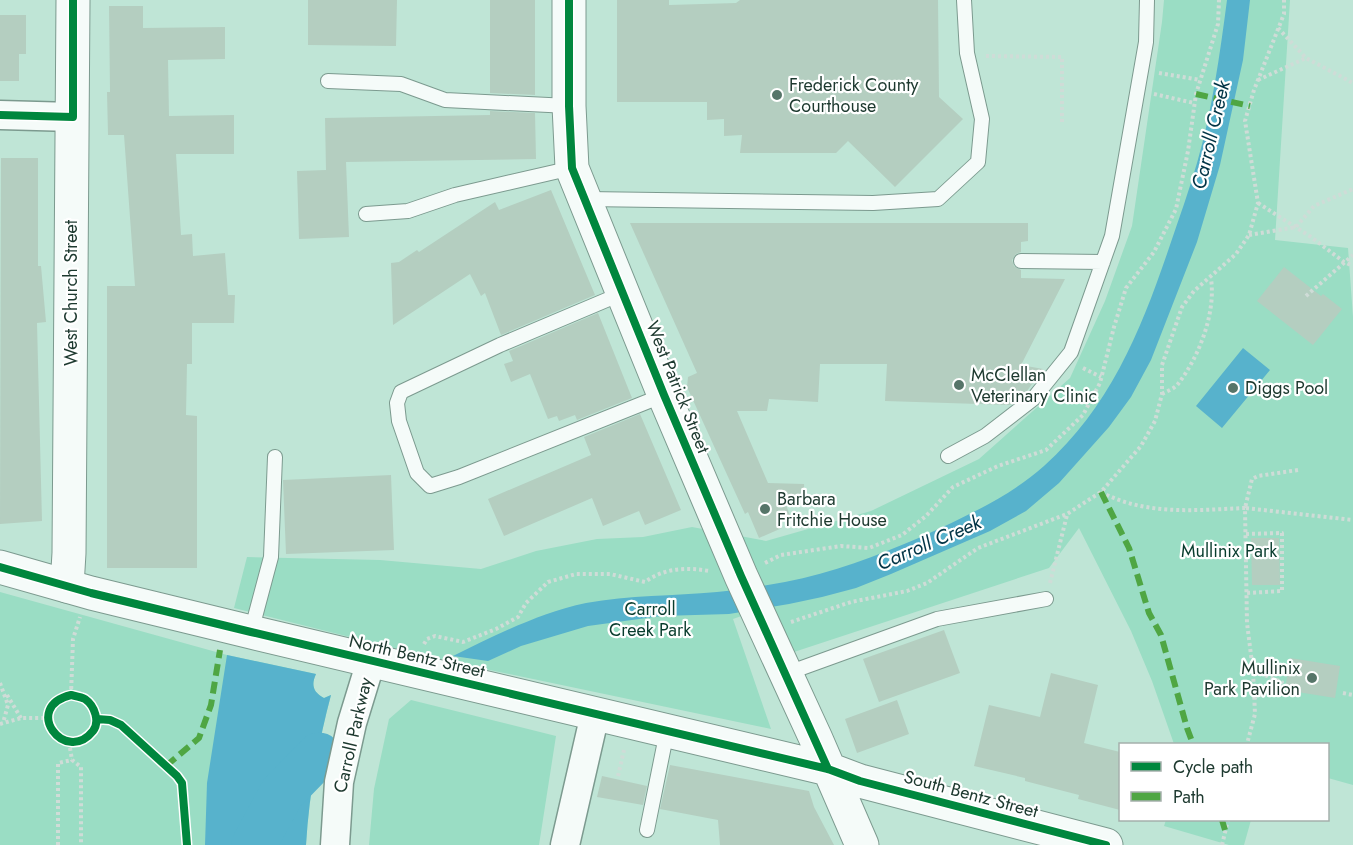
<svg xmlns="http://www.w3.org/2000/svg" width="1353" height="845" font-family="Jost,sans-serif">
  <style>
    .green { fill: #9addc4 }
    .water { fill: #57b2cc }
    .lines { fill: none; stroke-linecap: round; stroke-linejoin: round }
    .river { stroke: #57b2cc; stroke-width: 45 }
    .building { fill: #b4cec0 }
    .service-casing { stroke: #7c9a8f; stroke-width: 16 }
    .minor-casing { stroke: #7c9a8f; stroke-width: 31 }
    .tertiary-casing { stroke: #7c9a8f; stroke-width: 35 }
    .primary-casing { stroke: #7c9a8f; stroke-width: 35 }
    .path { stroke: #cfdcd7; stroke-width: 4; stroke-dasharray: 3 3; stroke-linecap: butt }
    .service { stroke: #f5fbf9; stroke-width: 14 }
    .minor { stroke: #f5fbf9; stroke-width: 28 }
    .tertiary { stroke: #f5fbf9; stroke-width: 33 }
    .primary { stroke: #f5fbf9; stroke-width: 33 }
    .quiet { stroke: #4fa643; stroke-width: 6; stroke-dasharray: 12 6; stroke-linecap: butt }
    .cycleway-casing { stroke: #fff; stroke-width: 11 }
    .cycleway { stroke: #00873e; stroke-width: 8 }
    .poi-dot { fill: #567569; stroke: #fff; stroke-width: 2 }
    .labels { text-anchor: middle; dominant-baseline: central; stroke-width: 4.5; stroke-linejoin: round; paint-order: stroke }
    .poi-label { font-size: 18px; fill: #1d392f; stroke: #fff; text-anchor: start }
    .street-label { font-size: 18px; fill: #1d392f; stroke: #fff }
    .park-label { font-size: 18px; fill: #083c2d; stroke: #fff }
    .water-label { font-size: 20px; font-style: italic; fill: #013345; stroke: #fff }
  </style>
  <rect width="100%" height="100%" fill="#bfe5d6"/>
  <!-- green -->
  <path class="green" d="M1164,0H1290L1275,240L1348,248L1353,317V785L1328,778V744H1174L1152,681L1131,631L1079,528L1049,568L794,652L770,606L733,619L771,729L438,659L234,608L247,557L380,560L481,569L536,551L597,539L643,537L692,527L766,541L871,511L979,459L1070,378L1105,301L1132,226L1162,22Z
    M0,592L227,655L316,674C311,685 313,692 324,698L331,695C318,744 309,795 306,845H0Z
    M411,700L556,736L539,845H369L374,789L389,719Z
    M1166,820H1251L1244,845H1229L1164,826Z"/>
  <!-- water -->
  <path class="water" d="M1227,0H1250L1243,60L1220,165L1197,242L1151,360L1131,397L1109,427L1059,483L1026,511L990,531L891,574L856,588L822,597L789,604L729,614L661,616L588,626L521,646L488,661L453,656C496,635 539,613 586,603C629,595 674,596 717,592C740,590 763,586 785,582C833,573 876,556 921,537C964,517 1008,498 1044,466C1111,406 1142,328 1170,245C1179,218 1189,191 1197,163C1212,112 1220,53 1227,0Z
    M1243,348L1270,370L1222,428L1196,406Z
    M227,655L316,674C311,685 313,692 324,698L331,695C318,744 309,795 306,845H205L207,783Z"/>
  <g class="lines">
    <!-- river -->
    <path class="river" d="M254,845L282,793L319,755"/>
  </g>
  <!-- building -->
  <path class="building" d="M308,0H397L396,46L308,45Z
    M490,0H535V95L490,93Z
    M617,0H669V5L736,3L740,0H938L939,97L963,119L895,187L848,141L836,153H740L742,135L724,136V119L707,120V102H617Z
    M109,6H143V28L225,27V59L168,60L169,116L234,115V154H176L181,235L192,234L193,256L225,253L228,295H235L234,323H192V364H187L186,415L197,416V568H107V286H135L124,135H108L107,92H110Z
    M0,15H26V54H19V81H0Z
    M490,111L535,113L536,159L346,162L349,237L299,239L297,171L326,170L325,118L490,115Z
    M1,158H38V266H41L46,322L37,323L42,521L0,524Z
    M551,190L595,295L501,335L485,293L481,296L470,274L393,325L391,263L399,262L417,250L419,252L495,202L499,210Z
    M630,223H1028V241L1021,242V252L1016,254L1012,260L1014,266L1021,270V278L1065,279L1021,365L1043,369L1024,395L1010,405L885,401L887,364H820L818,402L769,399L767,411H737L768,483L804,484L805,504L786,505L791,518L780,523L782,528L759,538L748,512L745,514L687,387L688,377L697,373Z
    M1284,267L1321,296L1323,294L1342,309L1313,345L1257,301Z
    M598,313L632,398L577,420L575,415L559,421L557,416L548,419L530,374L511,382L504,364L513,361L509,351Z
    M640,414L681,510L645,525L639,511L603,526L592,498L504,536L488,499L591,455L584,437Z
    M391,475L394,550L286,554L283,480Z
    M1251,538H1279L1280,585H1252Z
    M944,630L960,673L879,702L863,659Z
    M1290,658L1340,666L1335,698L1285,690Z
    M1051,673L1098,685L1084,743L1120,752V810L1078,799L1079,795L1025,781V778L974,766L989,705L1040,717Z
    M897,700L909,734L857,753L845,719Z
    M670,765L809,791L814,807L834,845H720L718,820L660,809Z
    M602,776L647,786L643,805L597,797Z"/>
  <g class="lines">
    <defs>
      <path id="service" d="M328,81L401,84L445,100L569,106
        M586,199L873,203L938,199L978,162L982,119L967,53L964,0
        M366,214L408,211L455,195L572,168
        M1021,261L1103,262
        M623,293L500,345L401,392L397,403L399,421L417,473L430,486L459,477L664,395
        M948,456L985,436L1033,399L1071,352L1112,236L1146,42L1147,0
        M251,632L271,557L275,457
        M785,674L937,619L1046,599
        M647,830L667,731"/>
      <path id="minor" d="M0,115L73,117
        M335,845L339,782L352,723L371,661
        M565,845L595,714"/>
      <path id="tertiary" d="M67,586L69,553L73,0"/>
      <path id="primary" d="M569,0V106L572,168L664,395L741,576L816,739L862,845
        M0,567L91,593L251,632L828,769L860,781L1106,845"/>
    </defs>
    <!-- service casing -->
    <use href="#service" class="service-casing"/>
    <!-- minor casing -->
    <use href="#minor" class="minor-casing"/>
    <!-- tertiary casing -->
    <use href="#tertiary" class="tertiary-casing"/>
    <!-- primary casing -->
    <use href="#primary" class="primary-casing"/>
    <!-- path -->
    <path class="path" d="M1278,28L1306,58L1353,83
      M986,56L1062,57V123
      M1159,73L1200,80
      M1258,80L1306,58
      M1154,94L1194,103
      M1258,203L1311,237L1344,262L1353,266
      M1249,235L1296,227L1314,206L1353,189
      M1306,296L1353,255
      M1083,368L1101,377
      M1162,394C1167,391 1174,389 1178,384C1199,357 1216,313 1211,279
      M1298,470L1258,476L1252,479L1245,508L1353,520
      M1101,492C1146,516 1196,510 1245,508L1247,623L1253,671L1255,714L1247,744
      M1246,534L1282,533V591L1247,593
      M765,563L781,555L841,546L869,548L902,535L926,516L953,487L998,466L1046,450L1083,415L1100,383L1114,327L1126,288L1154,252L1176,209L1188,151L1196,94L1218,24L1219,0
      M1050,583L1067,515
      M791,622L851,602L907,591L927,583L978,548L1067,514L1101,492L1141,446L1155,421L1162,394V365L1182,307L1194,291L1236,254L1249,235L1258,203L1245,121L1254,90L1284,14V0
      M424,644L427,639L435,636L463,642L496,629L518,617L526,603L548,582L576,574H610L645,582C664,568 686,567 709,571
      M1254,671L1282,682L1255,698
      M0,683L8,705L3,723
      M1343,693L1353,695
      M7,695L21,718
      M71,695L73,639L80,617
      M0,724L21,718H48
      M69,742L72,760L81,767V845
      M618,776L624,750
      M58,845V763L72,760
      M1222,845L1228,820"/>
    <!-- service -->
    <use href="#service" class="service"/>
    <!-- minor -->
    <use href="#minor" class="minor"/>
    <!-- tertiary -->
    <use href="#tertiary" class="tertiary"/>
    <!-- primary -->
    <use href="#primary" class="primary"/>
    <!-- quiet -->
    <path class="quiet" d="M1196,94L1250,106
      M1101,492L1129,548L1149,613L1161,635L1187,728L1193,744
      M166,766L199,738L211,705L220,650
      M1222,820L1225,830"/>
    <defs>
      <path id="cycleway" d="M569,0V106L572,168L664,395L741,576L828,769
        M0,115L73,117V0
        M0,567L91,593L251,632L828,769L860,781L1106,845
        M71,695C75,696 81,697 85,699C95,706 100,722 93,731C65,766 21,707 71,695Z
        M97,719L110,720L121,725L177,776L182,783L187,845"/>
    </defs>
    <!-- cycleway casing -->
    <use href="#cycleway" class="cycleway-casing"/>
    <!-- cycleway -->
    <use href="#cycleway" class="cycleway"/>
  </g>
  <!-- markers -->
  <g class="poi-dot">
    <circle cx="777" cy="95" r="6"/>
    <circle cx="959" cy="385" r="6"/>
    <circle cx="1233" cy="388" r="6"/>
    <circle cx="765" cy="509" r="6"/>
    <circle cx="1312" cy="678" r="6"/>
  </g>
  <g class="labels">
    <!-- poi labels -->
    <g class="poi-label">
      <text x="789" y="85">Frederick County<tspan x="789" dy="21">Courthouse</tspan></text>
      <text x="971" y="375">McClellan<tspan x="971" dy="21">Veterinary Clinic</tspan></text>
      <text x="1245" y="388">Diggs Pool</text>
      <text x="777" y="499">Barbara<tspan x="777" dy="21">Fritchie House</tspan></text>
      <text x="1300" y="668" text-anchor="end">Mullinix<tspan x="1300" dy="21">Park Pavilion</tspan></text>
    </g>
    <!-- street labels -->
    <g class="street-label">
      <text transform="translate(71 293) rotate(-90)">West Church Street</text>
      <text transform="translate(678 387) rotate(68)">West Patrick Street</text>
      <text transform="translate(417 656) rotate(13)">North Bentz Street</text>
      <text transform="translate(353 735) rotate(-77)">Carroll Parkway</text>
      <text transform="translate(971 794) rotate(15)">South Bentz Street</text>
    </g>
    <!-- park labels -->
    <g class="park-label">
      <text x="1229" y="551">Mullinix Park</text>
      <text x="650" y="609">Carroll<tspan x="650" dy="21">Creek Park</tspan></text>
    </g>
    <!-- water labels -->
    <g class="water-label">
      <text transform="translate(1211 135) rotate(-77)">Carroll Creek</text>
      <text transform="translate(929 543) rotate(-23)">Carroll Creek</text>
    </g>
  </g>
  <!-- legend -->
  <rect x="1119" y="743" width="210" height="78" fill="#ffffff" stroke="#a5b0ac" stroke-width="1.5"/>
  <rect x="1131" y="762" width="30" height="9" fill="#00873e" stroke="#a5b0ac" stroke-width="1.5"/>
  <text x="1173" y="773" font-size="18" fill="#1d392f">Cycle path</text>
  <rect x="1131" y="792" width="30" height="9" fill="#4fa643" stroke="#a5b0ac" stroke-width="1.5"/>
  <text x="1173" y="803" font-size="18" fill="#1d392f">Path</text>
</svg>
